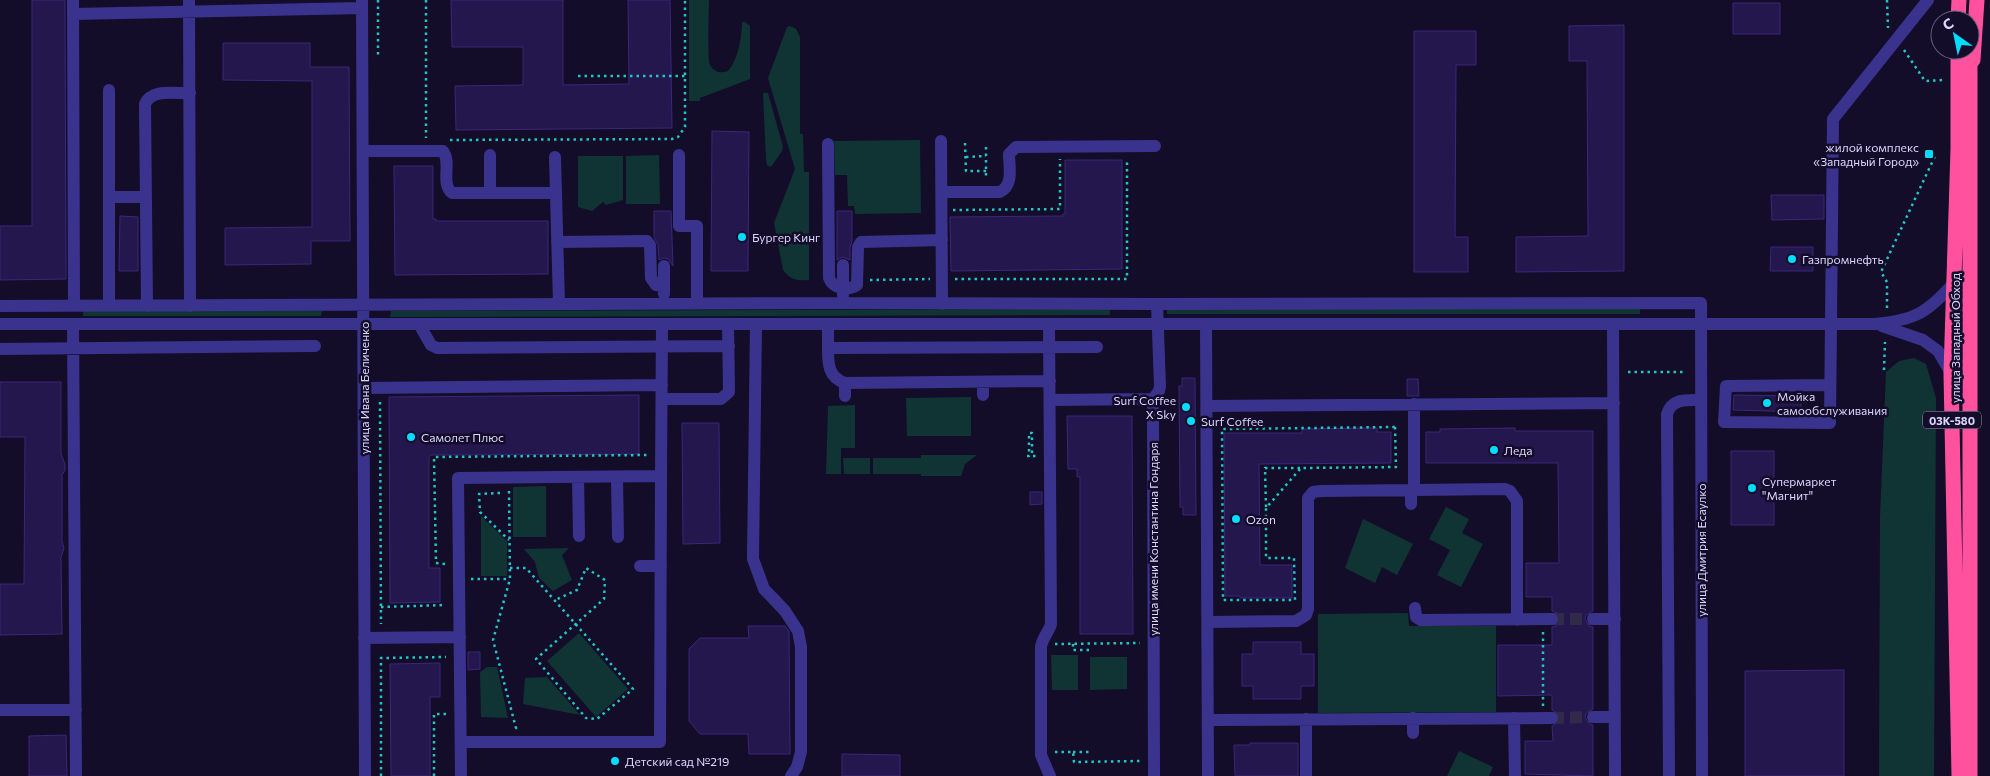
<svg xmlns="http://www.w3.org/2000/svg" width="1990" height="776" font-family="Commissioner,sans-serif">
  <style>
    .green { fill: #103434 }
    .building { fill: #24174d; stroke: #3b277b }
    .lines { fill: none; stroke-linecap: round; stroke-linejoin: round }
    .minor-tunnel { stroke: #312b4a; stroke-width: 12; stroke-dasharray: 12 6; stroke-linecap: butt }
    .path { stroke: #22c6c3; stroke-width: 2.5; stroke-dasharray: 2.5 4; stroke-linecap: butt }
    .minor { stroke: #3a338d; stroke-width: 12 }
    .highway { stroke: #ff519e; stroke-width: 15 }
    .poi-dot { fill: #02dcff; stroke: #130d2a; stroke-width: 2 }
    .labels { text-anchor: middle; dominant-baseline: central; stroke-width: 5; stroke-linejoin: round; paint-order: stroke }
    .shield { fill: #130d2a; stroke: #a09abf; stroke-width: 1 }
    .shield-label { font-size: 11px; font-weight: bold; fill: #dcd6ff }
    .poi-label { font-size: 12px; fill: #dcd6ff; stroke: #130d2a; text-anchor: start }
    .street-label { font-size: 12px; fill: #dcd6ff; stroke: #130d2a }
  </style>
  <rect width="100%" height="100%" fill="#130d2a"/>
  <!-- green -->
  <path class="green" d="M689,0H709C709,9 707,59 710,65C714,72 721,74 728,71C738,60 742,37 742,22H745L750,26V79L700,98V101H689Z
    M790,26L796,29L800,37V134H803L804,172H809V280C798,281 790,280 783,270L774,223L795,169L768,78L787,27Z
    M763,93H768L783,147L782,151L771,167L767,165L766,160Z
    M920,140L921,213L855,214L854,206H848L847,175H835L834,141Z
    M659,155L660,204H626V156Z
    M578,156H623V200L606,205L603,202L592,211L578,207Z
    M1110,309V315L390,317L391,311Z
    M1167,309H1640V314H1167Z
    M83,311H322L321,316H83Z
    M1914,358L1926,364L1936,398L1934,776H1879L1880,517L1886,372L1899,361Z
    M971,397V436H907L906,398Z
    M855,405V448H841V474H826L828,406Z
    M921,455H977L965,464L961,476H921V474H873V458H921Z
    M843,458H870V474H844Z
    M546,486V537H513V487Z
    M1446,507L1469,519L1462,533L1483,544L1461,587L1437,575L1450,550L1429,539Z
    M481,516L507,541V576H481Z
    M1363,519L1413,544L1397,575L1382,567L1375,583L1345,568Z
    M569,548L562,555L572,580L553,591L539,578L535,562L524,549Z
    M1408,613L1409,626H1496V712L1318,713V614Z
    M579,633L628,689L596,717L547,661Z
    M1051,655H1078V690H1052Z
    M1090,657H1127V689L1090,690Z
    M487,667H497L508,718L481,717L480,672Z
    M547,677L580,715L523,704L525,678Z
    M1459,751L1493,767L1489,776H1447Z"/>
  <!-- building -->
  <path class="building" d="M32,0H65L66,279L0,280V226H32Z
    M451,0H563V85L629,84L628,0H670L672,128L456,130L455,86L523,85V47H452Z
    M1733,3H1780V34H1733Z
    M1624,25V271L1516,272V237L1588,236L1587,61H1569V26Z
    M1414,31H1476V65H1456L1455,237H1468V272H1414Z
    M223,43H310V67H349L350,241H311V264L225,265V228L312,227V81L223,80Z
    M712,131L749,132L748,271H711Z
    M1065,160H1122V269L951,271L950,217L1063,216V214H1065Z
    M394,166H433V219H436V221H548V274L395,275Z
    M1771,195H1824V219L1772,220Z
    M654,211H671L673,266L668,259L664,258L659,260L658,245L654,237Z
    M837,211H852V241L850,247V260L843,257L837,260Z
    M120,216L138,217V271H119Z
    M1771,247H1813V271H1770Z
    M1182,378H1195L1196,515H1183V507H1180L1179,386H1182Z
    M1407,379H1418L1419,396H1407Z
    M0,382H61V454L65,464V470L62,475V541L64,548L61,557L62,634L0,635V584H24L25,437H0Z
    M639,395V454L431,455L429,457V568H440V602L390,603L389,397Z
    M1734,395L1801,396V412L1733,410Z
    M1067,416H1132L1133,634H1080V477H1077V469H1068Z
    M682,423H719L720,543L683,544Z
    M1377,428V432H1391V463L1259,464L1260,565H1292V598H1240V596H1225L1224,433H1302V429Z
    M1515,428V431H1593V611L1586,615L1585,619L1589,626L1593,627V709L1586,713L1585,717L1589,724L1593,725V776L1525,774V741H1553L1552,726L1559,722V714L1552,710V695L1498,696V645H1552V627L1556,626L1560,619L1559,614L1552,611V597H1526V563H1559L1558,463H1426V432H1440V429Z
    M1731,451H1774V525H1731Z
    M1030,492H1042V504L1030,505Z
    M748,626H785L789,631L790,754H749L748,734H700L689,721V649L700,638H749Z
    M1253,642H1301V654H1314V686H1301V699H1253V686H1242V654H1253Z
    M468,652H480V669L468,670Z
    M440,663V697H430V776H391L390,664Z
    M1844,670V776H1745V671Z
    M66,735L67,776H29V736Z
    M1250,743H1298V776H1235L1234,745H1250Z
    M842,754L900,755V776H842Z"/>
  <g class="lines">
    <!-- minor-tunnel -->
    <path class="minor-tunnel" d="M1552,619H1593
      M1552,718L1593,717"/>
    <!-- path -->
    <path class="path" d="M378,0V58
      M426,0V138
      M1887,0L1888,28
      M1904,50L1925,81L1943,80
      M578,76H685
      M450,140L672,139L678,137L685,127V0
      M965,143L966,171H986
      M986,147V178
      M966,157L986,156
      M953,210L1060,209V159
      M955,279H1127V159
      M870,280L930,279
      M1887,308V282L1881,272L1935,156
      M1884,370L1885,342
      M1628,372H1685
      M380,402L381,624
      M1395,427L1396,467L1301,468L1266,508V558H1294L1295,600H1223L1222,429Z
      M1027,456H1029V433H1032V456H1036
      M509,491L510,579L493,640L516,728H514
      M500,493L479,494L480,512L509,540
      M1266,507L1265,468H1301
      M445,564L436,563L434,457L647,455
      M510,568H526L633,689L597,719L586,718L536,659L604,599L605,580L586,568L577,590L555,600
      M471,579H510
      M381,607L445,605
      M1543,632V706
      M1055,644L1140,643
      M1073,644V650H1089V653
      M1055,752H1073L1074,762L1140,761
      M1073,752H1089V749
      M381,776V658L446,657
      M434,776V714H447V712"/>
    <!-- minor -->
    <path class="minor" d="M73,0L74,306
      M189,0L190,306
      M362,0L365,776
      M73,14L362,8
      M109,90V306
      M941,141L942,304
      M828,144L829,278C833,289 848,291 857,285L858,247L861,242L942,240
      M363,151H443C452,163 440,183 452,193H556
      M490,155V193
      M679,155V226H697V304
      M555,157L559,304
      M942,192H1000C1014,185 1009,167 1009,154L1016,147L1155,146
      M109,197H146
      M557,242L647,241L650,245L651,278L656,285L664,286
      M843,265V295
      M664,266V294
      M0,306L843,303L1157,304L1701,303L1702,776
      M147,306L145,104C152,88 176,94 190,93
      M0,324H1875C1914,320 1926,314 1953,284
      M73,324L76,776
      M419,324L431,345L437,348L729,346
      M756,324L753,559L764,589L785,611L798,631L801,647V752L797,767L791,776
      M828,324V348L1097,347
      M1049,324L1051,624C1049,632 1042,638 1041,647V755L1050,776
      M1206,324L1208,776
      M1613,325L1615,776
      M1882,326L1923,340L1938,351L1951,373
      M828,348C828,364 828,377 845,383L1050,381
      M0,349L315,346
      M845,383V396
      M1829,385L1726,386L1724,422L1830,423L1833,119L1928,0
      M364,388L662,385
      M983,395V382
      M662,399H721L729,392L728,324
      M1050,400L1153,399
      M1414,404V490
      M1207,406L1614,403
      M578,477L579,536
      M617,477L618,537
      M1411,490V504
      M640,566H661
      M1415,608L1416,617L1421,620L1552,619
      M1593,619H1615
      M1208,622L1296,621L1306,615L1308,609V498L1313,492L1321,491L1505,489L1510,491L1517,501V620
      M364,638L460,637
      M0,710H76
      M1593,717H1615
      M1514,718L1515,776
      M1306,719V776
      M1208,720L1552,718
      M1413,733V718
      M461,742H660L661,476
      M461,776L458,478L661,476L662,324
      M1154,776L1153,399L1159,391L1160,386L1157,304
      M1669,776L1667,414C1672,398 1687,400 1701,400"/>
    <!-- highway -->
    <path class="highway" d="M1958,20L1959,0
      M1970,49V776
      M1958,50V149L1951,373L1959,776
      M1973,60L1977,0"/>
  </g>
  <!-- markers -->
  <g class="poi-dot">
    <rect x="1924" y="149" width="10" height="10" rx="2.5"/>
    <circle cx="742" cy="237" r="5"/>
    <circle cx="1792" cy="259" r="5"/>
    <circle cx="1767" cy="403" r="5"/>
    <circle cx="1186" cy="407" r="5"/>
    <circle cx="1191" cy="421" r="5"/>
    <circle cx="411" cy="437" r="5"/>
    <circle cx="1494" cy="450" r="5"/>
    <circle cx="1752" cy="488" r="5"/>
    <circle cx="1236" cy="519" r="5"/>
    <circle cx="615" cy="761" r="5"/>
  </g>
  <g class="labels">
    <!-- shield labels -->
    <rect class="shield" x="1923" y="411.5" width="58" height="17" rx="4"/>
    <g class="shield-label">
      <text x="1952" y="420">03К-580</text>
    </g>
    <!-- poi labels -->
    <g class="poi-label">
      <text x="1919" y="147" text-anchor="end">жилой комплекс<tspan x="1919" dy="14">«Западный Город»</tspan></text>
      <text x="752" y="237">Бургер Кинг</text>
      <text x="1802" y="259">Газпромнефть</text>
      <text x="1777" y="396">Мойка<tspan x="1777" dy="14">самообслуживания</tspan></text>
      <text x="1176" y="400" text-anchor="end">Surf Coffee<tspan x="1176" dy="14">X Sky</tspan></text>
      <text x="1201" y="421">Surf Coffee</text>
      <text x="421" y="437">Самолет Плюс</text>
      <text x="1504" y="450">Леда</text>
      <text x="1762" y="481">Супермаркет<tspan x="1762" dy="14">"Магнит"</tspan></text>
      <text x="1246" y="519">Ozon</text>
      <text x="625" y="761">Детский сад №219</text>
    </g>
    <!-- street labels -->
    <g class="street-label">
      <text transform="translate(1955 338) rotate(-90)">улица Западный Обход</text>
      <text transform="translate(364 388) rotate(-90)">улица Ивана Беличенко</text>
      <text transform="translate(1153 539) rotate(-90)">улица имени Константина Гондаря</text>
      <text transform="translate(1701 550) rotate(-90)">улица Дмитрия Есаулко</text>
    </g>
  </g>
  <!-- north arrow -->
  <g transform="translate(1955 35) rotate(327)"><circle r="24" fill="#130d2a" stroke="#635d7f"/>
  <path d="M0-4L9 19L0 12L-9 19Z" fill="#02dcff"/>
  <text y="-8" font-size="14" font-weight="bold" text-anchor="middle" fill="#dcd6ff">С</text>
  </g>
</svg>
